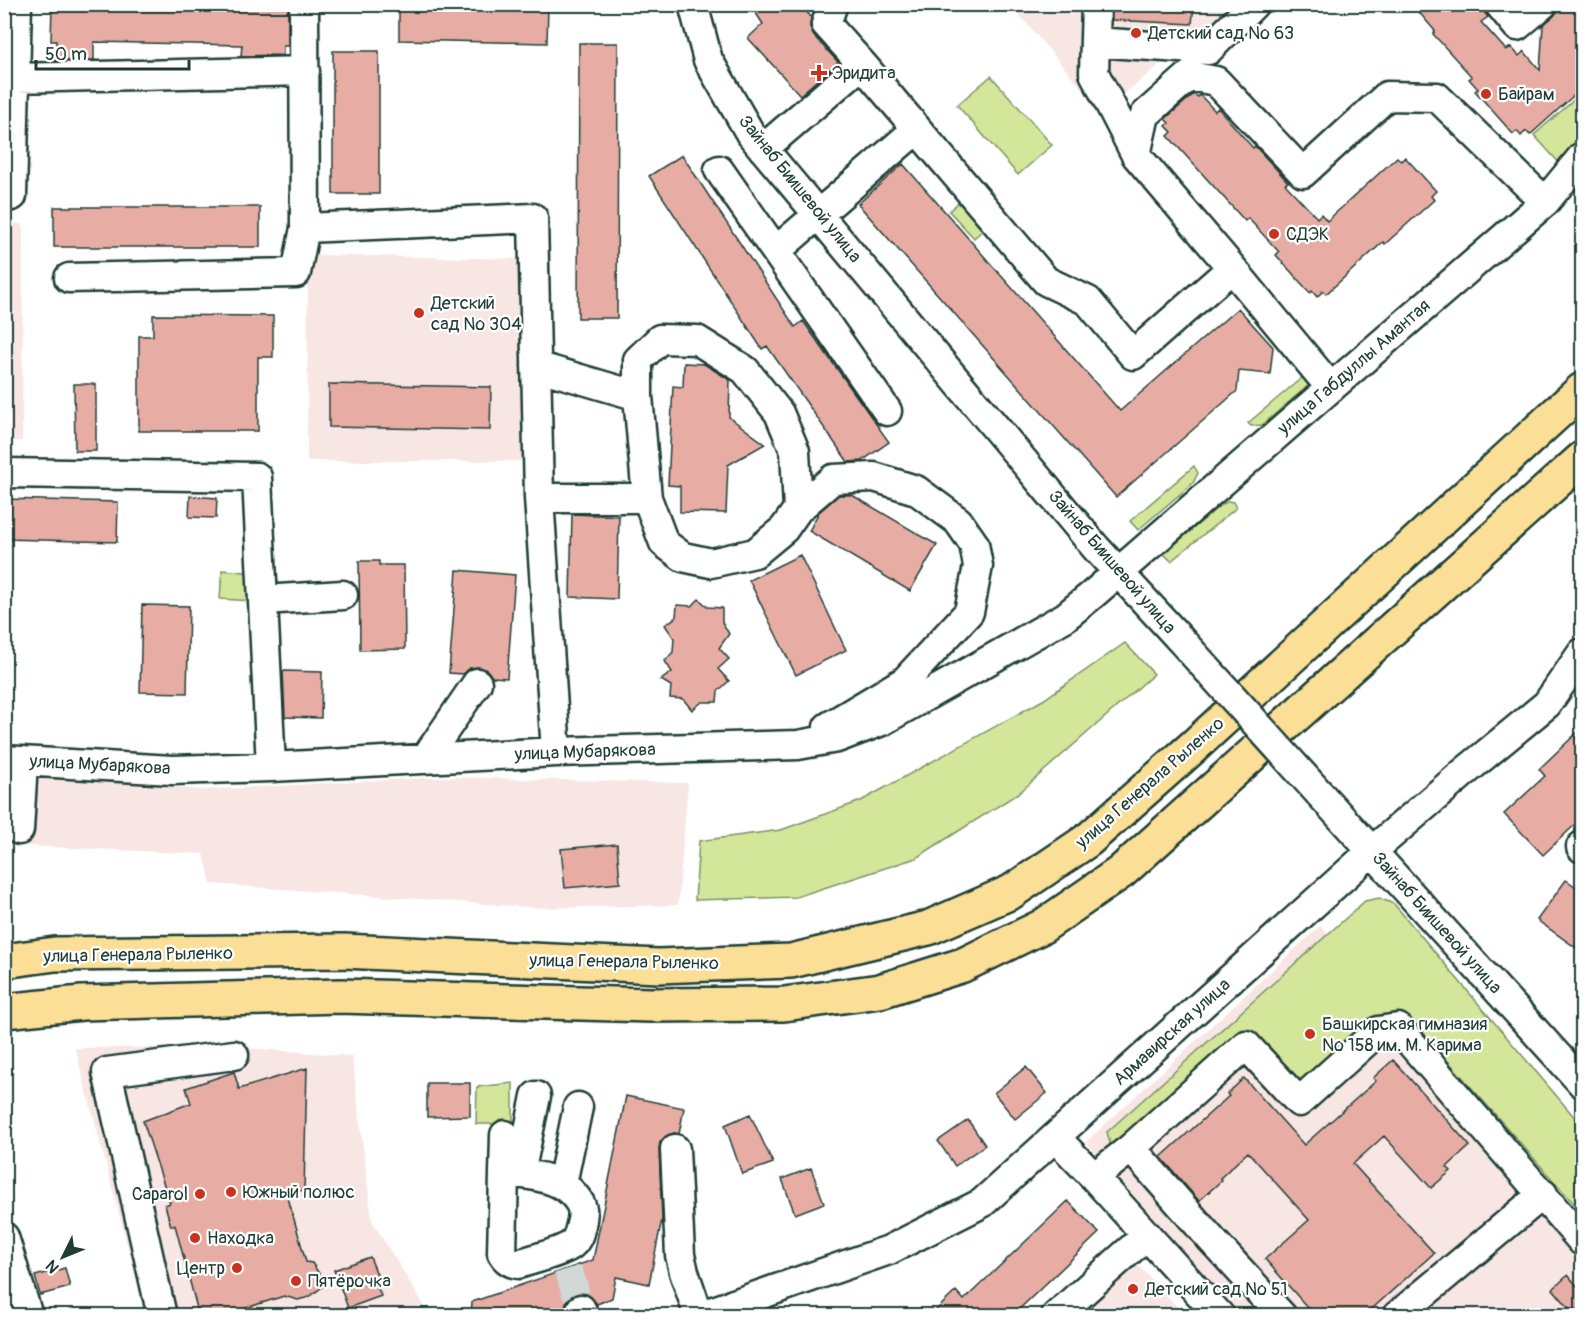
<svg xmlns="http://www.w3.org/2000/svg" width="1587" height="1320" font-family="Pangolin,sans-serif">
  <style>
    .built { fill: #f8e6e4 }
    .green { fill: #d4e69a; stroke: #7a9267; stroke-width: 1.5 }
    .building { fill: #e7ada5; stroke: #1f3d34; stroke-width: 1.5 }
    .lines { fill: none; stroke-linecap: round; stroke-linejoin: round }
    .minor-tunnel { stroke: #d2d8d6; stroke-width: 28; stroke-dasharray: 28 14; stroke-linecap: butt }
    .minor-casing { stroke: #1f3d34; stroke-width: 33 }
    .major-casing { stroke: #1f3d34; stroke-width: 38 }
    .minor { stroke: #fff; stroke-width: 28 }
    .major { stroke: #fbdf96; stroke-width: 33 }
    .minor-bridge-casing { stroke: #1f3d34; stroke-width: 33; stroke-linecap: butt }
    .minor-bridge { stroke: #fff; stroke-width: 28 }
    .poi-dot { fill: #c8321e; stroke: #fff; stroke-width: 2 }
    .labels { text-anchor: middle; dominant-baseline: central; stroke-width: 4.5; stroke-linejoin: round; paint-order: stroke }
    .poi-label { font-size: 18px; fill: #1f3d34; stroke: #fff; text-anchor: start }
    .street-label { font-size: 18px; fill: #1f3d34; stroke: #fff }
  </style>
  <rect width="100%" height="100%" fill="#fff"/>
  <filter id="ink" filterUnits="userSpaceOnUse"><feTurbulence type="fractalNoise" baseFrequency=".0167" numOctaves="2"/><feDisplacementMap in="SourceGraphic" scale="12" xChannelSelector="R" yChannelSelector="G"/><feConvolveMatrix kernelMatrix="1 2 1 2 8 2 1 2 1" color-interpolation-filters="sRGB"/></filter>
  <g filter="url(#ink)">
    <!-- built -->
    <path class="built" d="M1011,5H1268L1204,61L1163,62L1102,112Z
      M5,223L23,224L22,441H5Z
      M308,255L529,259L534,461H307Z
      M4,771L53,774L200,790L443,777L688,783L678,905L542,908L211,884L204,854L5,845Z
      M1320,926L1582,1218V1315H1241L1086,1142Z
      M235,1047L352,1056L372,1221L422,1302L425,1315H146L75,1048Z
      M1136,1263L1185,1315L1077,1316Z"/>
    <!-- green -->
    <path class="green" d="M991,76L1052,145L1018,175L957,105Z
      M1576,98L1582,104V143L1561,165L1534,135Z
      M959,202L983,230L974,238L949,211Z
      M1311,370L1312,379L1309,385L1262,425L1251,426L1248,423Z
      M1194,466L1198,473L1193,483L1138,530L1130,521Z
      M1228,501L1233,502L1236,508L1171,561L1164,554L1218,507Z
      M222,570L255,573L253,601L220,599Z
      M1125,643L1154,674L1019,793L916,858L796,897L695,900L699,841L781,830L861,801L1043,700Z
      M1379,898L1394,904L1582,1126V1213L1410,1018L1379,1025L1296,1087L1242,1034L1113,1155L1107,1132L1365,901Z
      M513,1083V1124H476L477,1087Z"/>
    <!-- building -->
    <path class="building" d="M52,4H288V46H283V55L241,56L242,45L94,42V60L56,61V41H51Z
      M399,4L548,6L547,43L399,40Z
      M750,4H800L811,17L810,27L813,35L838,62L800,95L748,38L763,24Z
      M1112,4H1194L1192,24L1112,20Z
      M1412,4H1477L1488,17L1481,22L1506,50L1511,47L1519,56L1524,51L1540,70L1543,25L1554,16L1558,10L1559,4H1571L1582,18V88L1530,135L1526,131L1521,136L1517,131L1513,134L1475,91L1478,89L1469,79L1472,77L1433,34L1435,31Z
      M579,43H618L617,318H578Z
      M333,51H379V194H333Z
      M1194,94L1198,97L1200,95L1215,111L1218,108L1253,148L1255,146L1288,182L1285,184L1317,218L1321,214L1327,221L1397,157L1401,161L1405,157L1436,191L1431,196L1434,200L1385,244L1383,242L1326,294L1323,291L1317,297L1312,291L1310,293L1276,255L1279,252L1248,218L1245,221L1168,136L1172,132L1166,126L1169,123L1165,119Z
      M682,155L795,327L803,321L889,442L862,461L848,462L767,346L762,349L649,176Z
      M903,164L1120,411L1238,308L1273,347L1270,374L1239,371L1237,391L1116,497L858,204Z
      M54,207H260V247H54Z
      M153,315L273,316V357H258V431H139V336H153Z
      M684,363L704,364L730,380L729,417L765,444L728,465L726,513L680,512V486L668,485L673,386L683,387Z
      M74,384H96V451H75Z
      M329,384L491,387L490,430L329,427Z
      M839,495H852L937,545L910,591L809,531L819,512Z
      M190,496L217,498L216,518L189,517Z
      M4,499L118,502L117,542L4,539Z
      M572,514L619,516L617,599L570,597Z
      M800,555L846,650L796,675L749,580Z
      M359,561H379V565H404L405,649L360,650Z
      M457,570L515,575L507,678L492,677L487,670L479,667L470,668L463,674L449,673Z
      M699,599L708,607L722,608V622L729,634L719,648L729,659L718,669L729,681L718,691L717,702H702L692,710L683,699L670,698L671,686L661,680L672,672L665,661L673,652L674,638L665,625L676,617L677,605L692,606Z
      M142,605L189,606L187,693L140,692Z
      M283,671L322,672L321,718L285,717Z
      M1582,728V818L1543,855L1504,814L1545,776L1539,769Z
      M617,844L620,883L565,888L561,849Z
      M1566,880L1582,891V952L1537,920Z
      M1393,1060L1470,1146L1447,1167L1451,1171L1431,1188L1384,1136L1353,1164L1434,1253L1364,1316H1315L1265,1259L1309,1220L1248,1152L1220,1178L1222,1180L1199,1201L1161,1157L1229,1096L1227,1094L1244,1078L1304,1145L1376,1081L1373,1078Z
      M1026,1067L1047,1093L1015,1119L994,1093Z
      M307,1068L304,1190L287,1194L306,1262L312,1263L326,1284L309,1297L298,1300L284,1296L230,1313L231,1316H199L175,1225L171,1226L165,1205L170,1203L143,1121L191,1103L186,1088L234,1072L239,1089Z
      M427,1083H470V1116L427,1117Z
      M626,1096L684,1108L679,1134L674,1133L666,1136L660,1142L659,1149L662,1219L649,1284L616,1277L612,1298L597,1304L590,1296L584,1293L575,1294L567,1300L565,1306L566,1314L562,1316H471L472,1302L593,1260Z
      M750,1114L773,1163L742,1174L725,1125Z
      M968,1120L985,1145L955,1166L938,1141Z
      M811,1168L824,1203L795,1214L782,1179Z
      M1068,1201L1099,1233L1012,1316H930L956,1291L964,1300Z
      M370,1257L378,1277L374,1278L381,1296L348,1308L334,1270Z
      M65,1268L70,1287L40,1295L35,1276Z
      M1568,1275L1582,1292V1316H1576L1553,1289Z"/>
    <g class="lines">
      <!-- minor-tunnel -->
      <path class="minor-tunnel" d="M568,1269L581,1309"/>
      <defs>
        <path id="minor" d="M304,4L305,228L533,218L539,498L556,752
          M693,4L708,60L750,133L1096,548L1179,638
          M833,4L826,24L862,64
          M1096,4L1094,73L1136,155
          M1499,4L1517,26L1543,4
          M1095,42L1208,50L1254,4
          M16,78L305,71
          M763,149L862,64L917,129
          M719,170L887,411
          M4,195L12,196L17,4
          M776,251L917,129L1046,281L1088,301L1133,355L1232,268
          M69,278L296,273L305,228
          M536,366L638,396
          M1331,388L1232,268L1136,155L1145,115L1189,76L1216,81L1303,173L1387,96L1437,97L1545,202
          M4,473L257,477L271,767
          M539,498H647
          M798,509L795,451L779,413L745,370L697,340L660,339L638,360V396L647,498L664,543L683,557L711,563L755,553L784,529L798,509L833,479L874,477L916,490L958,521L974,544L978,566L969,612L905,681L828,727
          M263,600L343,595
          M425,759L477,683
          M4,760L172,770L271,767L556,752L798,745L837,738L882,721L1065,617L1092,595L1545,202L1582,157
          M1319,793L1582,1083
          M19,830L23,762
          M1582,846L1581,847L1582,848
          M1055,1137L1094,1177L1220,1316
          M1131,1148L1211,1239L1282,1316
          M675,1149L680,1255L684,1272L699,1316
          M504,1171C527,1175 557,1176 573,1194C581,1203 584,1209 582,1220C580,1229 579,1239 571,1245C562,1252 530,1260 518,1264C510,1263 506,1260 502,1253L505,1135
          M520,1174L536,1096
          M1094,1177L1131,1148L1246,1045L1299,1102L1378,1031L1398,1028L1582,1241
          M562,1184L578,1107
          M4,1237L28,1316
          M581,1309L584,1316
          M162,1316L107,1072L234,1055
          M699,1316L889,1250L982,1203L1371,852L1462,774L1547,704L1582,653
          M1056,1316L1147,1235
          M1397,1316L1543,1194"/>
        <path id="major" d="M4,961L55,954L344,951L658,966L791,961L928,928L1011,892L1088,840L1193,747L1582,390
          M4,1011L82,1003L340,996L650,1005L784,1004L880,991L963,965L1043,926L1121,872L1582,459"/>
      </defs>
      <!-- minor casing -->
      <use href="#minor" class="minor-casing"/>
      <!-- major casing -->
      <use href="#major" class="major-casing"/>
      <!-- minor -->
      <use href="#minor" class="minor"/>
      <!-- major -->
      <use href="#major" class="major"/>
      <defs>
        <path id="minor-bridge" d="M1179,638L1319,793"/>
      </defs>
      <!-- minor-bridge casing -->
      <use href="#minor-bridge" class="minor-bridge-casing"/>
      <!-- minor-bridge -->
      <use href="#minor-bridge" class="minor-bridge"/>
    </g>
  </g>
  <!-- markers -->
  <g class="poi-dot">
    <circle cx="1136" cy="33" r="6"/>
    <path d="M816 64h6v6h6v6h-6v6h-6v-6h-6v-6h6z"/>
    <circle cx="1486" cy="94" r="6"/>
    <circle cx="1274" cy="234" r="6"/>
    <circle cx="419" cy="313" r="6"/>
    <circle cx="1310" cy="1034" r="6"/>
    <circle cx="231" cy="1192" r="6"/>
    <circle cx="200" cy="1194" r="6"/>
    <circle cx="195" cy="1238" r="6"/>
    <circle cx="237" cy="1268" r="6"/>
    <circle cx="296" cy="1281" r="6"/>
    <circle cx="1133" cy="1289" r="6"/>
  </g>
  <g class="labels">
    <!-- poi labels -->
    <g class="poi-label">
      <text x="1148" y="33">Детский сад № 63</text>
      <text x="832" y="73">Эридита</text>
      <text x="1498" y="94">Байрам</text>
      <text x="1286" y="234">СДЭК</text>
      <text x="431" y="303">Детский<tspan x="431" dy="21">сад № 304</tspan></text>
      <text x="1322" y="1024">Башкирская гимназия<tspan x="1322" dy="21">№ 158 им. М. Карима</tspan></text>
      <text x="243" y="1192">Южный полюс</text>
      <text x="188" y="1194" text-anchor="end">Caparol</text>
      <text x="207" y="1238">Находка</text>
      <text x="225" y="1268" text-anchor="end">Центр</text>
      <text x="308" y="1281">Пятёрочка</text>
      <text x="1145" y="1289">Детский сад № 51</text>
    </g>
    <!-- street labels -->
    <g class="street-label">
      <text transform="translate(800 189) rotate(51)">Зайнаб Биишевой улица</text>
      <text transform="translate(1354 367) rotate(-41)">улица Габдуллы Амантая</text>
      <text transform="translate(1112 562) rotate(49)">Зайнаб Биишевой улица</text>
      <text transform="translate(585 752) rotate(-2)">улица Мубарякова</text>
      <text transform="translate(100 765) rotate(3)">улица Мубарякова</text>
      <text transform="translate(1150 783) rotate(-41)">улица Генерала Рыленко</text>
      <text transform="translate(1437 923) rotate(48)">Зайнаб Биишевой улица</text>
      <text transform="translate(138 955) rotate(-1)">улица Генерала Рыленко</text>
      <text transform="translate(624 962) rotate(1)">улица Генерала Рыленко</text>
      <text transform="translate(1172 1032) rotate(-42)">Армавирская улица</text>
    </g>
  </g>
  <!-- margin -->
  <rect width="1587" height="1320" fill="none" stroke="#fff" stroke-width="24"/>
  <rect x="12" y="12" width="1563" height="1296" fill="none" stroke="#1f3d34" stroke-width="2" filter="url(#ink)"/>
  <!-- north arrow -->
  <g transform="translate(63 1257) rotate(227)" stroke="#ffffff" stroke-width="4.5" paint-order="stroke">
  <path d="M0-4.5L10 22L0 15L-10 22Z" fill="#1f3d34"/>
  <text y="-9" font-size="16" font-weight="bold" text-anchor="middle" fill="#1f3d34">N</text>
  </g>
  <!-- scale -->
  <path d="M36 60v9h153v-9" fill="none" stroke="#1f3d34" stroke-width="3"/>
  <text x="45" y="60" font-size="18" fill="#1f3d34" stroke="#ffffff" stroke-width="4.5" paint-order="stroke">50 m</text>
</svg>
